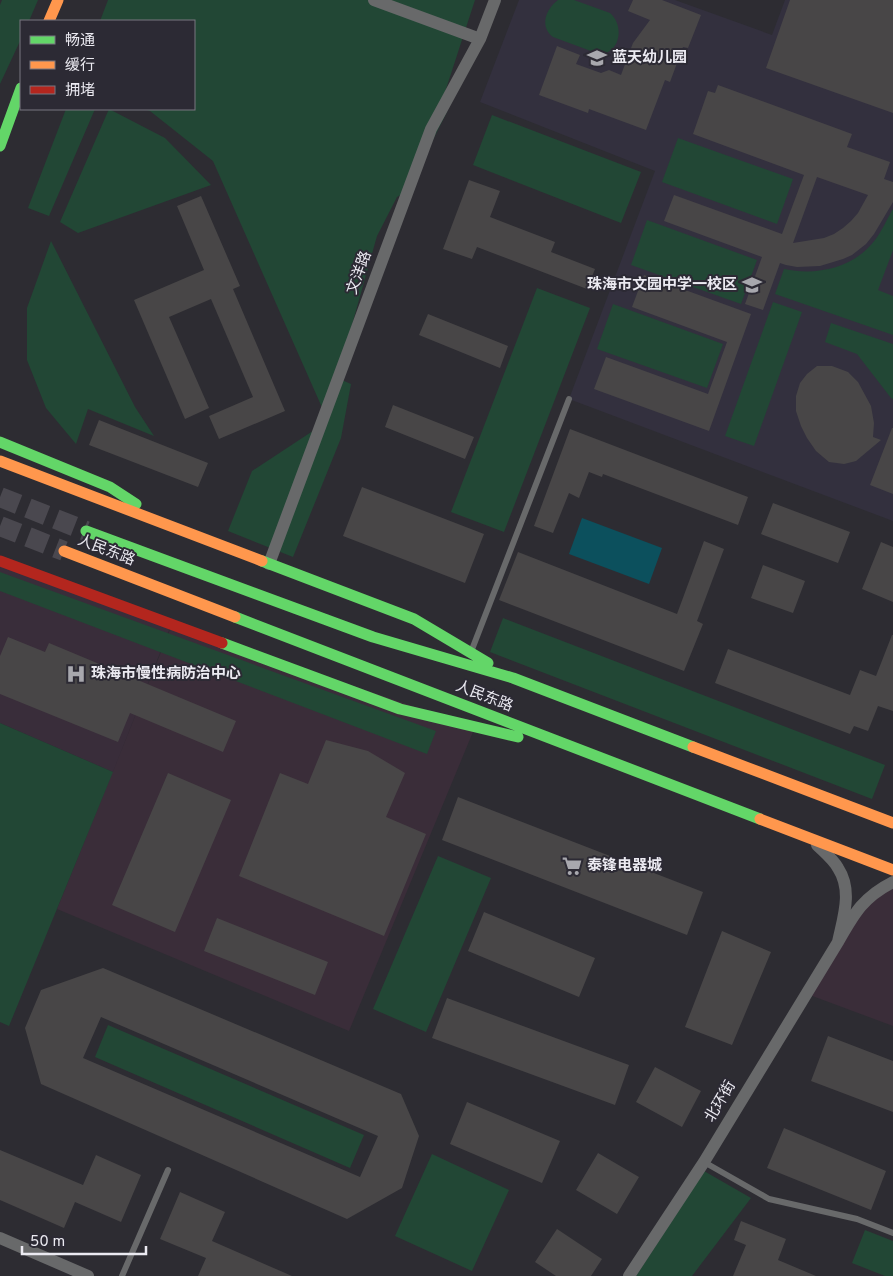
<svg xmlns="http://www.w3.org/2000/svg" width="893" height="1276" font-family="Overpass,'Noto Sans SC',sans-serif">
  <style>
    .commercial { fill: #3a2d39 }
    .built { fill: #33303e }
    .medical { fill: #392d3a }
    .green { fill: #224735 }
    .water { fill: #0c505d }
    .building { fill: #484647; fill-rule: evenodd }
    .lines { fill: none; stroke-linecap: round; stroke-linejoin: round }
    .primary-tunnel { stroke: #4a484f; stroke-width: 20; stroke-dasharray: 20 10; stroke-linecap: butt }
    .lane { stroke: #68696a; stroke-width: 6 }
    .street { stroke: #68696a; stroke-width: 12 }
    .fast { stroke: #63d668; stroke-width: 11 }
    .slow { stroke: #ff974d; stroke-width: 11 }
    .jam { stroke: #b3261e; stroke-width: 11 }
    .labels { text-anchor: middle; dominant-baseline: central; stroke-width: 4; stroke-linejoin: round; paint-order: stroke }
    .poi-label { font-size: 15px; font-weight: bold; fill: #ebeaf1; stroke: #2c2a34; text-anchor: start }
    .street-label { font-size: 15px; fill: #ebeaf1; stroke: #2c2a34 }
  </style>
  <rect width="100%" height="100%" fill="#2d2c32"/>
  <!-- commercial -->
  <path class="commercial" d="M172,625L475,727L349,1031L57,909Z
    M893,884V1026L807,994L867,902Z"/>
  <!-- built -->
  <path class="built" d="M519,0H675L772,35L785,0H893V521L569,399L655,171L480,102Z"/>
  <!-- medical -->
  <path class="medical" d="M0,566L171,625L113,772L0,723Z"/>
  <!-- green -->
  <path class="green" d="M2,0H38L29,21H21V39L0,84V5Z
    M108,0H475L445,92L447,112L407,191L397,197L377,236L337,378L351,384L341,438L293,557L228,531L252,471L328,421L213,161L150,111L144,109H194V21H100Z
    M558,0H574L610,13C625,26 620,54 599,54L553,37C539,26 546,9 558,0Z
    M66,109H95L49,216L28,208Z
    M109,109L165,138L211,185L78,233L60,222Z
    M492,115L641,172L621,223L473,165Z
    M678,138L793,179L777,224L662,182Z
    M893,209V250L878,290L893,296V335L775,294L784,269C817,276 854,268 875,240C882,231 887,219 893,209Z
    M647,220L757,260L741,304L631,265Z
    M51,241L135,407L154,436L88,409L76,444L46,408L27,360V308Z
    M537,288L590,308L504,532L451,512Z
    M773,302L802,312L754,446L725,436Z
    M613,304L723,344L707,388L597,349Z
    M831,323L893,344V399L891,398L857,354L825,342Z
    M0,572L436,731L427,754L0,591Z
    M503,618L885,765L872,799L490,652Z
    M0,723L113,772L9,1026L0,1022Z
    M438,856L491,878L426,1032L373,1009Z
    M108,1025L364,1135L350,1168L95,1057Z
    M432,1154L509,1190L472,1271L395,1236Z
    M704,1171L751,1198L692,1276H636Z
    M865,1230L893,1241V1276H885L852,1263Z"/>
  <!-- water -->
  <path class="water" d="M582,518L662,548L649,584L569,554Z"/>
  <!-- building -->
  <path class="building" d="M633,0H662L701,15L688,48L683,47L670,82L665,80L646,130L589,109L588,113L539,95L557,46L580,55L576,64L601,73L609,70L621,75L633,43L650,20L628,11Z
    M790,0H893V113L766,68Z
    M718,85L852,134L847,147L890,162L884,179L893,182V202L874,234L866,244L852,255L843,259L820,266L797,267L786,265L780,263L763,310L745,304L762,257L664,221L674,195L782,234L804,175L693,134L708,91L715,93ZM817,177L868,195L858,213L851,221L843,228L834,234L824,238L793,243Z
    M469,180L500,191L490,217L555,242L551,252L595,269L587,289L477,247L472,259L443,249Z
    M201,196L240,286L233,289L285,411L219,439L209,416L253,397L211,299L169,317L209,408L185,419L134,300L204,270L177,206Z
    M644,275L751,314L709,431L594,389L606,357L708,394L727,342L632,307Z
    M428,314L508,346L500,368L419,335Z
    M817,366H832L848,372L858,382L871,406L874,423L873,437L881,440L856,461L844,464L829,462L816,451L807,438L801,426L796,411V396L800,383L807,374Z
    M393,405L474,437L465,459L385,427Z
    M99,420L208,463L198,487L89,445Z
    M892,428H893V494L870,485Z
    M570,429L748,497L738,525L603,474L602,477L589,472L579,498L569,493L553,533L534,526Z
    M362,487L484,534L465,583L343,536Z
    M773,503L850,532L838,563L761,534Z
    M704,541L724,549L697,621L703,624L684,671L499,600L518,552L677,614Z
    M881,542L893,547V602L862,589Z
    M763,565L805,581L793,613L751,598Z
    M892,635H893V711L878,706L868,731L854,726L850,734L715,683L728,649L850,695L860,670L876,676Z
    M8,637L45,652L49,643L236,721L223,752L130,713L118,742L0,694V656Z
    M326,740L368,751L405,773L386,817L426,834L384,936L239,876L280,773L308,784Z
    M168,773L231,800L175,932L112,905Z
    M458,797L703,892L687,935L442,840Z
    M484,912L595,958L579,997L468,951Z
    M217,918L328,962L315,995L204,951Z
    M722,931L771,952L732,1045L685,1027Z
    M103,968L401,1094L419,1136L402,1188L347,1219L41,1084L25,1028L41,990ZM101,1017L378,1136L360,1177L83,1058Z
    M447,998L629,1065L615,1105L432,1038Z
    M828,1036L893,1061V1112L811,1081Z
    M655,1067L701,1091L682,1127L636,1102Z
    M467,1102L560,1141L542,1183L450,1144Z
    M784,1128L886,1171L871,1210L767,1168Z
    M0,1150L83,1185L96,1155L141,1175L121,1222L75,1202L64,1228L0,1200Z
    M598,1153L639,1177L617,1214L576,1190Z
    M180,1192L225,1212L212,1241L292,1276H198L206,1258L160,1239Z
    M741,1221L786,1239L778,1260L816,1276H733L746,1245L734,1240Z
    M557,1229L602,1259L591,1276H556L535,1262Z"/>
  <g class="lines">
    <!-- primary-tunnel -->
    <path class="primary-tunnel" d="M0,497L86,531
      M0,526L64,551"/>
    <!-- lane -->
    <path class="lane" d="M471,652L569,399
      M704,1162L769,1199L857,1219L893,1233
      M122,1276L168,1170"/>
    <!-- street -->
    <path class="street" d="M374,0L480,39
      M269,564L431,129L480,39L495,0
      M817,845C824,852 833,859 838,868C853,891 843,918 838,942C854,914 863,897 893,882
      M0,1238L88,1276
      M629,1276L704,1162L838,942"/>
    <!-- fast -->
    <path class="fast" d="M0,146L21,88
      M0,442L110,487L136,504
      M86,531L373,637L513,678L693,747
      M262,561L414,619L488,663
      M235,617L760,819
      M222,643L400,709L518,737"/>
    <!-- slow -->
    <path class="slow" d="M49,21L58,0
      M0,461L262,561
      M64,551L235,617
      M693,747L893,823
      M760,819L893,870"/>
    <!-- jam -->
    <path class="jam" d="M0,561L222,643"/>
  </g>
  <!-- icons -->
  <defs>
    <symbol id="school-bare" viewBox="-9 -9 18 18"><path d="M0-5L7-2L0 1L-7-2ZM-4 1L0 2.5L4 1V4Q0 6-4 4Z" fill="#a8a8ae" stroke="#2c2a34" stroke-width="2.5" paint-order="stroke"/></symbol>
    <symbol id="hospital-bare" viewBox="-9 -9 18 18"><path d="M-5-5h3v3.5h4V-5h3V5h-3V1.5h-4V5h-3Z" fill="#a8a8ae" stroke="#2c2a34" stroke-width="2.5" paint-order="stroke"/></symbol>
    <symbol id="supermarket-bare" viewBox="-9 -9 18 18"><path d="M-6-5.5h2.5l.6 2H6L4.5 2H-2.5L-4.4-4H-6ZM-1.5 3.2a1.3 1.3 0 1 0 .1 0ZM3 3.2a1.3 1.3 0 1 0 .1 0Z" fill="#a8a8ae" stroke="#2c2a34" stroke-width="2.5" paint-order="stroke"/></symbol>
  </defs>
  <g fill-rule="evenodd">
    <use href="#school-bare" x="583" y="44" width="28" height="28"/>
    <use href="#school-bare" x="738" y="271" width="28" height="28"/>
    <use href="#hospital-bare" x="62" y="660" width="28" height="28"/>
    <use href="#supermarket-bare" x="558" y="852" width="28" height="28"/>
  </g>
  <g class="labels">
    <!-- poi labels -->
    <g class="poi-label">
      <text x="612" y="58">蓝天幼儿园</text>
      <text x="737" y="285" text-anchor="end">珠海市文园中学一校区</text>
      <text x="91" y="674">珠海市慢性病防治中心</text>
      <text x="587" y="866">泰锋电器城</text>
    </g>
    <!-- street labels -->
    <g class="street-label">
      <text transform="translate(360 273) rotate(-70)">文洋路</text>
      <text transform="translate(106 551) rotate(21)">人民东路</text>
      <text transform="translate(484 697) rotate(21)">人民东路</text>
      <text transform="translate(721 1102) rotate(-59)">北环街</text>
    </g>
  </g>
  <!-- legend -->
  <rect x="20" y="20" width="175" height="90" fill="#2c2a34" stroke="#787780"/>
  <rect x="30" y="36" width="25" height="8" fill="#63d668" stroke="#787780"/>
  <text x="65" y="45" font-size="15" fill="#ebeaf1">畅通</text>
  <rect x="30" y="61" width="25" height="8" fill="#ff974d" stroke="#787780"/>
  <text x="65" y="70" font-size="15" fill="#ebeaf1">缓行</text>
  <rect x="30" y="86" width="25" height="8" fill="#b3261e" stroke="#787780"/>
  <text x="65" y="95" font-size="15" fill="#ebeaf1">拥堵</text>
  <!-- scale -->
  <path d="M22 1246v8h124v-8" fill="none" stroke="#ebeaf1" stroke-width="2.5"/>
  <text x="30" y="1246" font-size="15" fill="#ebeaf1" stroke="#2c2a34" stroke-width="4" paint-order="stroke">50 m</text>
</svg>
